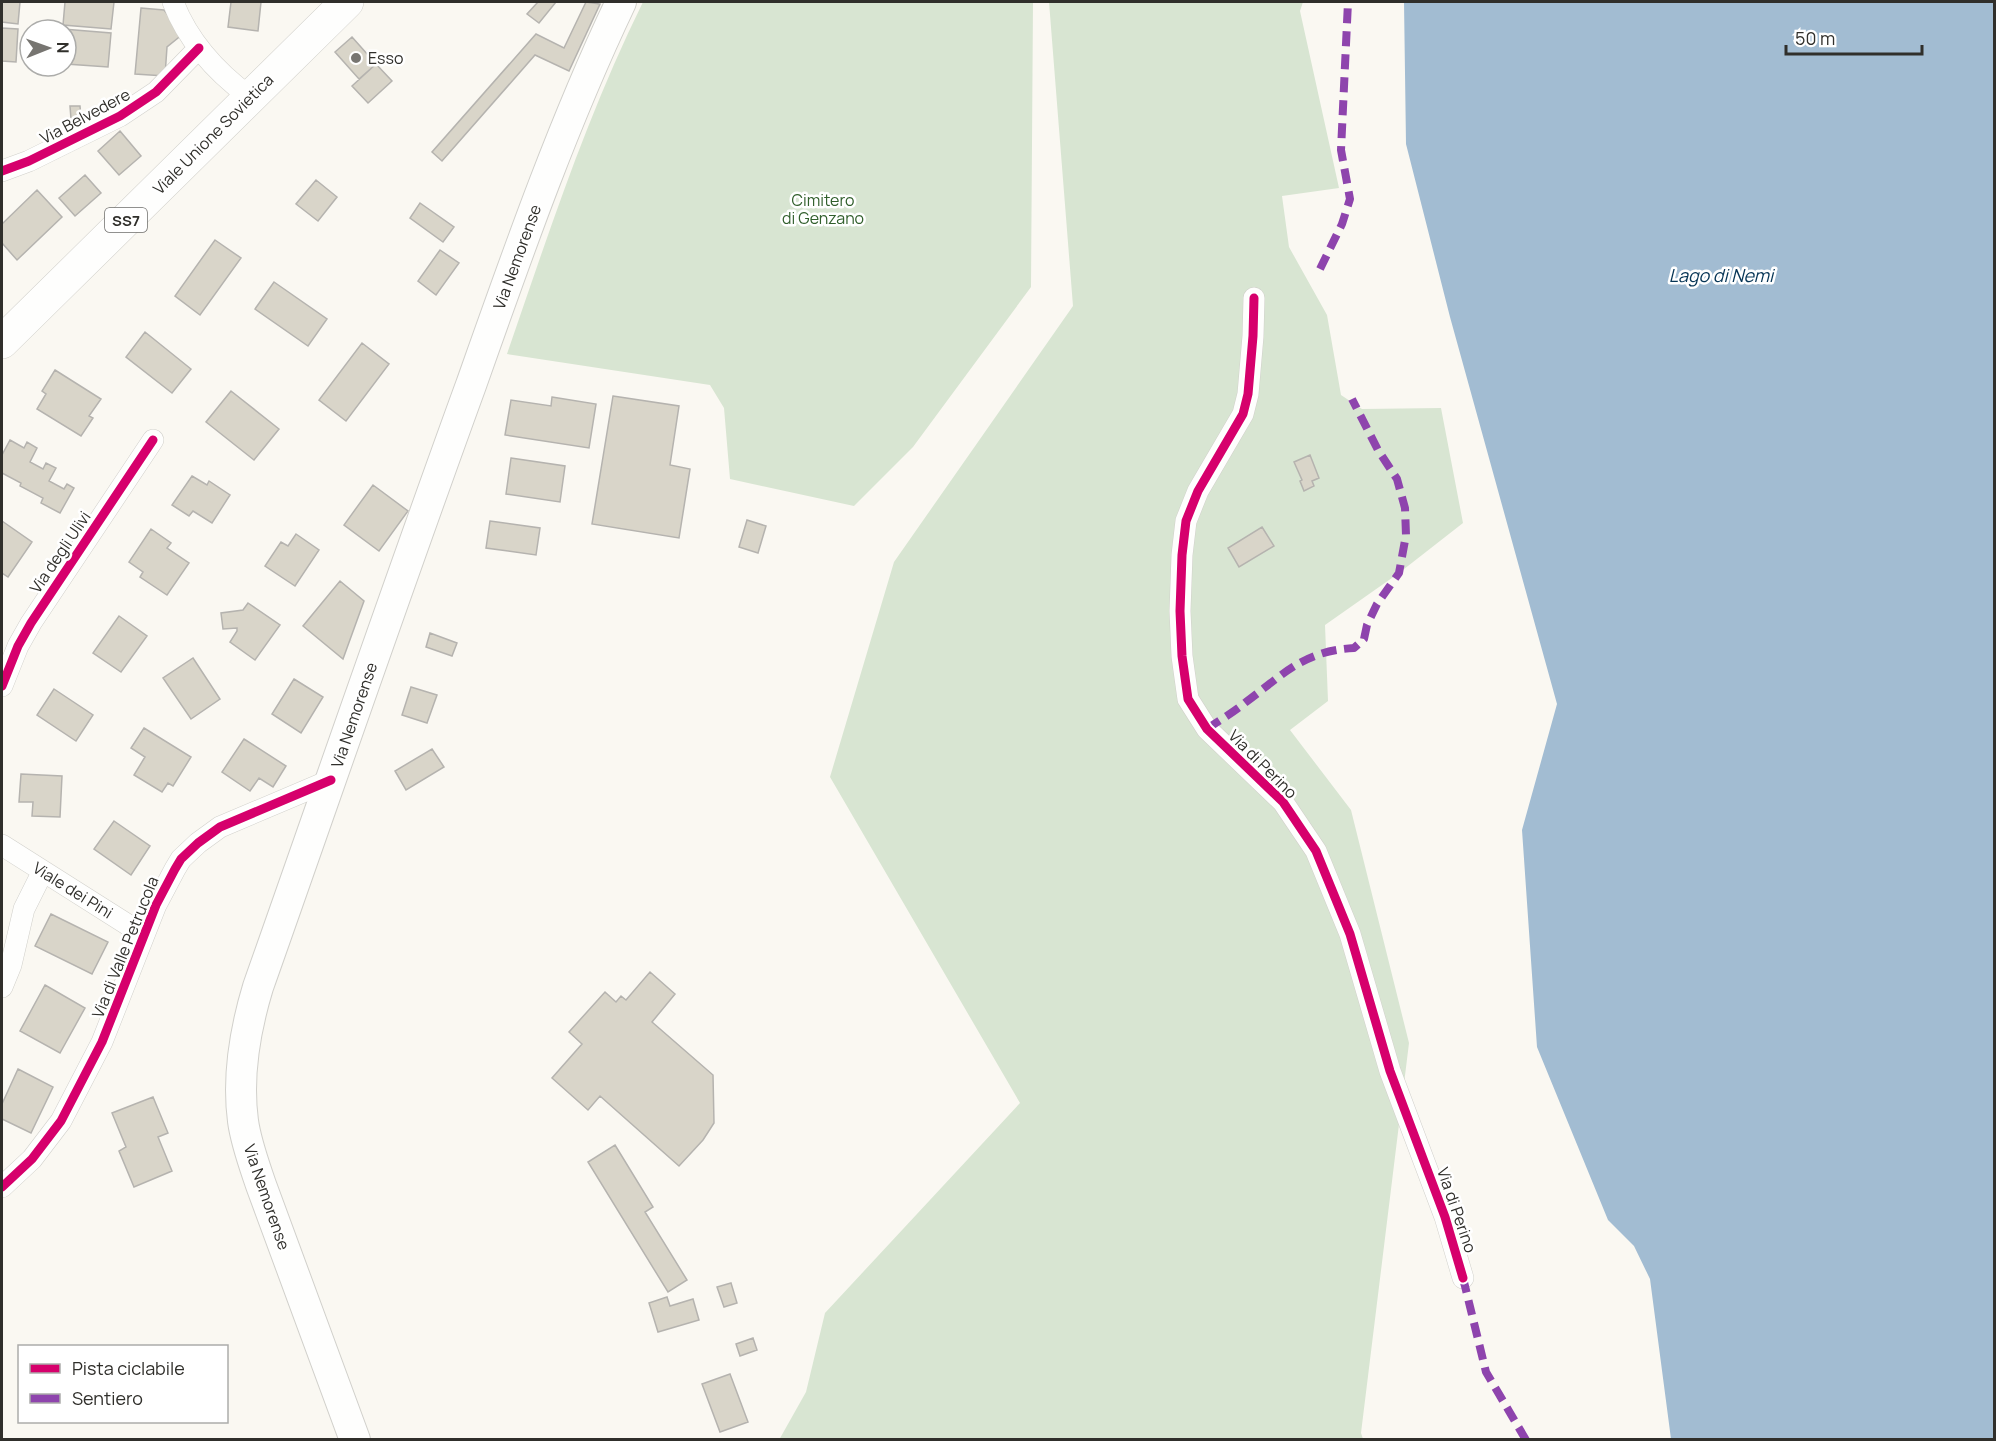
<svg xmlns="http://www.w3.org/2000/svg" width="1996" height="1441" font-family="Manrope,sans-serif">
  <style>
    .green { fill: #d8e5d2 }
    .water { fill: #a2bcd2 }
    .building { fill: #d9d5c9; stroke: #b5b3af; stroke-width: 1.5 }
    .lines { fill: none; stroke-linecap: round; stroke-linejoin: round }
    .minor-casing { stroke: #d1d0cb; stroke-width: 22 }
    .secondary-casing { stroke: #d1d0cb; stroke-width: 32 }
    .primary-casing { stroke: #d1d0cb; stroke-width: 34 }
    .minor { stroke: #fefefd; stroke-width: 21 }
    .secondary { stroke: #fefefd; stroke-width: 30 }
    .primary { stroke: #fefefd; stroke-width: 33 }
    .quiet { stroke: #8e44ad; stroke-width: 8; stroke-dasharray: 15 8; stroke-linecap: butt }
    .cycleway-casing { stroke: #fff; stroke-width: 13 }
    .cycleway { stroke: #d6006c; stroke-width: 9 }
    .poi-dot { fill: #777571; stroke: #fff; stroke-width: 2 }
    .labels { text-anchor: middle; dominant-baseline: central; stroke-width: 5; stroke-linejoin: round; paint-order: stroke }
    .shield { fill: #fff; stroke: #6e6d6b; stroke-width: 1.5 }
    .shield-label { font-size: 15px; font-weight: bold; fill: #302f2b }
    .poi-label { font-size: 16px; fill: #302f2b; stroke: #fff; text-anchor: start }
    .street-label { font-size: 16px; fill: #302f2b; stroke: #fff }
    .park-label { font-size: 16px; fill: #315f2c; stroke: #fff }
    .water-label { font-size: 18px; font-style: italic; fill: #053455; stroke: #fff }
  </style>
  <rect width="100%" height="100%" fill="#faf8f2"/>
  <!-- green -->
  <path class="green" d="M643,2H1033L1031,287L913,447L854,506L730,479L724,408L710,385L507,354C548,235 587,115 643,2Z
    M1049,2H1303L1300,11L1339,188L1282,196L1289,247L1327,315L1341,395L1362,409L1441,408L1463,523L1399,573L1325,625L1328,701L1290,730L1351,810L1409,1043L1361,1433L1363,1439L779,1440L806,1392L825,1313L1020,1103L830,777L894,562L1073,306Z"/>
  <!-- water -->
  <path class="water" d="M1404,2H1994V1439H1671L1650,1279L1634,1246L1608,1220L1537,1047L1522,830L1557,704L1450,317L1406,144Z"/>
  <!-- building -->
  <path class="building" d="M2,2H20L18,24L2,22Z
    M65,2H114L111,29L63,25Z
    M231,2H261L258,31L228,27Z
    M538,2H556L539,23L527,14Z
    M586,2L600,4L569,71L535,55L442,161L432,152L536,34L564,48Z
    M141,8L164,10L183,34L167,47L165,76L135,74Z
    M2,28L18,29L16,62L2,61Z
    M63,29L111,33L108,67L66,64V30Z
    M352,37L376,64L359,79L335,52Z
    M376,64L392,81L368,103L352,86Z
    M70,106H80L81,118L71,119Z
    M120,131L141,156L119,175L98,151Z
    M85,175L101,193L75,216L59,198Z
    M316,180L337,197L318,221L296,204Z
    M37,190L62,217L17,260L2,243V224Z
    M420,203L454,227L443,242L410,218Z
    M215,240L241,258L200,315L175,296Z
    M440,250L459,263L436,295L418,281Z
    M274,282L327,319L308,346L255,309Z
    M145,332L191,369L172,393L126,357Z
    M362,343L389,364L346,421L319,400Z
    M55,370L101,399L89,416L93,418L81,436L37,409L46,394L42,391Z
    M231,391L279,429L254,460L206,422Z
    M613,396L679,406L670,465L690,469L679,538L592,524Z
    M552,397L596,404L589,448L505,435L511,400L551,406Z
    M10,440L24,448L27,442L37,448L30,462L43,469L46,463L56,468L49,481L64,489L67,484L74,488L60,513L41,503L43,498L20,486L21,483L2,473V455Z
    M1310,455L1319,478L1312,481L1314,486L1304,491L1300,481L1302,480L1294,462Z
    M511,458L565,466L560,502L506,494Z
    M192,476L207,485L209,481L230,495L212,523L193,511L189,516L172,505Z
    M373,485L408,511L379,551L344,525Z
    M747,520L766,526L758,553L739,547Z
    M2,521L32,542L8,577L2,573Z
    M490,521L540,528L536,555L486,548Z
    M1262,527L1274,546L1239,567L1228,548Z
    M151,529L171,543L167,548L189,563L167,595L140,577L143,572L129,562Z
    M296,534L319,550L295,586L265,566L281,542L288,546Z
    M340,581L364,601L343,659L303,626Z
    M248,603L280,625L255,660L230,642L237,631V628L223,629L221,613L243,610Z
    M119,616L147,636L121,672L93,653Z
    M430,633L457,643L452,656L426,647Z
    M193,658L220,699L191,719L163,678Z
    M294,679L323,697L301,733L272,714Z
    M411,687L437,695L427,723L402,715Z
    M54,689L93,715L76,741L37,715Z
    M144,728L191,757L173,786L168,783L162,792L134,775L145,757L131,748Z
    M244,739L286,766L273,787L259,778L250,791L222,772Z
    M432,749L444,767L406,790L395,771Z
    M21,774L62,776L60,817L32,816L33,802H19Z
    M114,821L150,846L131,875L94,849Z
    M51,914L108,942L92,974L35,946Z
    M650,972L675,994L652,1022L713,1075L714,1123L703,1140L679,1166L600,1096L588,1110L552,1078L582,1044L569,1032L605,992L616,1002L621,996L626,1000Z
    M45,985L85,1008L60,1053L20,1031Z
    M18,1069L53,1087L31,1133L2,1119V1104Z
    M153,1097L168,1133L158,1137L172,1171L134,1187L119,1151L126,1147L112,1113Z
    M615,1145L653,1207L645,1212L687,1280L668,1292L588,1162Z
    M731,1283L737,1303L724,1307L717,1287Z
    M667,1297L670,1306L693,1299L699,1320L658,1332L649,1303Z
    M753,1338L757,1350L740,1356L736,1344Z
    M730,1374L748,1422L720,1432L702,1384Z"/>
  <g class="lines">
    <defs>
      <path id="minor" d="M173,2C188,41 216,72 250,97
        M2,171L29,161L120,116L156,92L199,48
        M1254,298L1253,336L1248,394L1243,414L1198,491L1186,521L1182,555L1180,611L1182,656L1188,699L1207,729L1283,802L1316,851L1350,934L1390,1071L1445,1217L1463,1278
        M2,686L18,646L31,623L153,440
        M2,845L144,935
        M2,987L11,965L24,909L43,871
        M2,1187L32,1159L61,1121L102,1042L156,905L175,869L181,859L198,843L220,827L331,780"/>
      <path id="secondary" d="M355,1440L261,1185C254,1164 246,1143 243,1121C237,1076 245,1030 258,987C329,786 398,585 471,385C517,255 562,126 621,2"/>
      <path id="primary" d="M2,342L347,2"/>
    </defs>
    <!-- minor casing -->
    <use href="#minor" class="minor-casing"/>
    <!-- secondary casing -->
    <use href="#secondary" class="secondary-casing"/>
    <!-- primary casing -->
    <use href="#primary" class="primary-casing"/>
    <!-- minor -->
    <use href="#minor" class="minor"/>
    <!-- secondary -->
    <use href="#secondary" class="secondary"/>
    <!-- primary -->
    <use href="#primary" class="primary"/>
    <!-- quiet -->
    <path class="quiet" d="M1320,269L1342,224L1350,199L1341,150L1348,2
      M1207,729C1220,720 1234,712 1246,702C1284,674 1303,651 1354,648L1364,639L1367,625L1377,604L1399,573L1406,535L1405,508L1397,479L1378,450L1352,399
      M1463,1278L1486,1372L1526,1440"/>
    <defs>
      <path id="cycleway" d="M2,171L29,161L120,116L156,92L199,48
        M1254,298L1253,336L1248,394L1243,414L1198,491L1186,521L1182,555L1180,611L1182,656L1188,699L1207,729L1283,802L1316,851L1350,934L1390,1071L1445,1217L1463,1278
        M2,686L18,646L31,623L153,440
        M2,1187L32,1159L61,1121L102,1042L156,905L175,869L181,859L198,843L220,827L331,780"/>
    </defs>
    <!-- cycleway casing -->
    <use href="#cycleway" class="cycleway-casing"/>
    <!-- cycleway -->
    <use href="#cycleway" class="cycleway"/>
  </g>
  <!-- markers -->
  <circle class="poi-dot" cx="356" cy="58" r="6"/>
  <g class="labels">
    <!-- shield labels -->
    <rect class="shield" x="105" y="208" width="42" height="24" rx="4.5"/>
    <g class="shield-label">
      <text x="126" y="220">SS7</text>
    </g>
    <!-- poi labels -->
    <g class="poi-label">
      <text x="368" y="58">Esso</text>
    </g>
    <!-- street labels -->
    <g class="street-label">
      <text transform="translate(85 116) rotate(-28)">Via Belvedere</text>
      <text transform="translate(213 134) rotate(-45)">Viale Unione Sovietica</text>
      <text transform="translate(517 257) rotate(-70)">Via Nemorense</text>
      <text transform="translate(60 552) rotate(-56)">Via degli Ulivi</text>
      <text transform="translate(354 715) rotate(-71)">Via Nemorense</text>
      <text transform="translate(1263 764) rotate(45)">Via di Perino</text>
      <text transform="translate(73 890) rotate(32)">Viale dei Pini</text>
      <text transform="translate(125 947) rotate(-68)">Via di Valle Petrucola</text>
      <text transform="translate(267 1197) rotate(71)">Via Nemorense</text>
      <text transform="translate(1457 1210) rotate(71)">Via di Perino</text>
    </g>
    <!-- park labels -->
    <g class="park-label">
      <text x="823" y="200">Cimitero<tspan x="823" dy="18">di Genzano</tspan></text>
    </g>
    <!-- water labels -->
    <g class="water-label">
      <text x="1721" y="275">Lago di Nemi</text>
    </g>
  </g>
  <!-- border -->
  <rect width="1996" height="1441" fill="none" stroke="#302f2b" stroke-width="6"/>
  <!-- legend -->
  <rect x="18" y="1345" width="210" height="78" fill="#ffffff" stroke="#acacaa" stroke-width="1.5"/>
  <rect x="30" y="1364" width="30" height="9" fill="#d6006c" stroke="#acacaa" stroke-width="1.5"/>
  <text x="72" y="1375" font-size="18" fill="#302f2b">Pista ciclabile</text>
  <rect x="30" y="1394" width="30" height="9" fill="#8e44ad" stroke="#acacaa" stroke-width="1.5"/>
  <text x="72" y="1405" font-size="18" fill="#302f2b">Sentiero</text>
  <!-- north arrow -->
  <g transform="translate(48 48) rotate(89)"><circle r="28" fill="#ffffff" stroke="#acacaa" stroke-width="1.5"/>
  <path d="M0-4.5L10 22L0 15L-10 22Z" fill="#777571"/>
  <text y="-9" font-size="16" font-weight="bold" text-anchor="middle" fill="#302f2b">N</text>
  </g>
  <!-- scale -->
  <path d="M1786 45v9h136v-9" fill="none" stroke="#302f2b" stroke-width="3"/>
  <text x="1795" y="45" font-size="18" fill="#302f2b" stroke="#ffffff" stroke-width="4.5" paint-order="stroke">50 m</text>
</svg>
